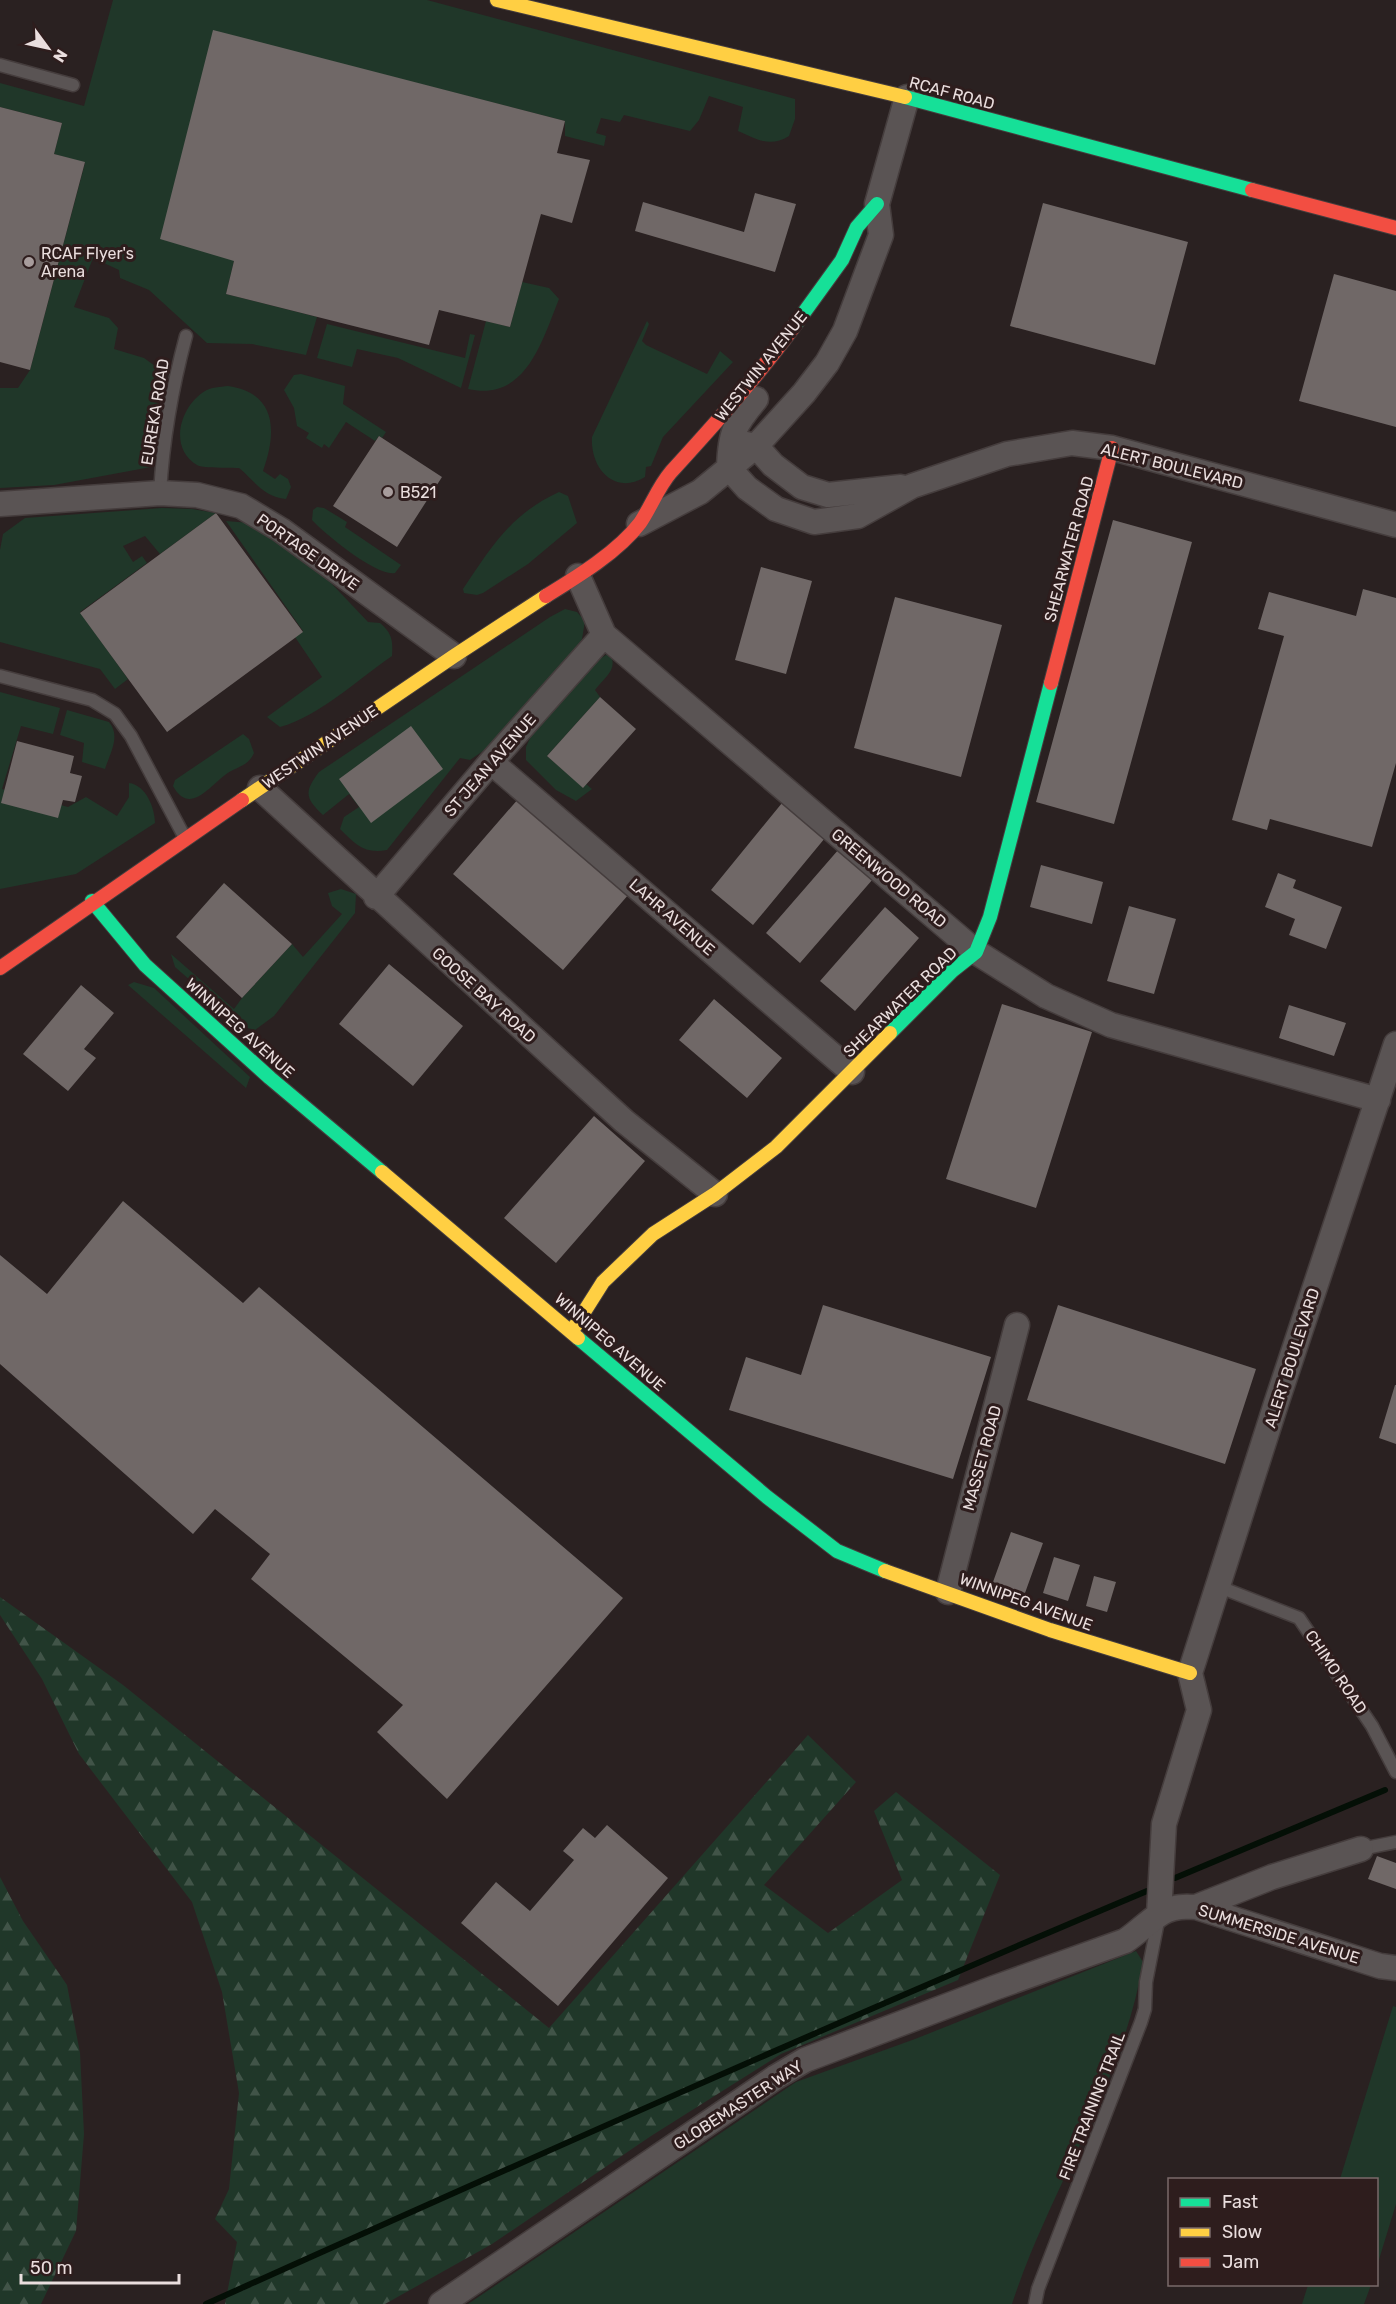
<svg xmlns="http://www.w3.org/2000/svg" width="1396" height="2304" font-family="Rubik,sans-serif">
  <style>
    .green { fill: #203729 }
    .forest { fill: url(#forest-firs) }
    .lines { fill: none; stroke-linecap: round; stroke-linejoin: round }
    .stream { stroke: #040f06; stroke-width: 6 }
    .building { fill: #706867 }
    .lane-casing { stroke: #453d3d; stroke-width: 15 }
    .street-casing { stroke: #453d3d; stroke-width: 27 }
    .fast-casing { stroke: #453d3d; stroke-width: 16 }
    .slow-casing { stroke: #453d3d; stroke-width: 16 }
    .jam-casing { stroke: #453d3d; stroke-width: 16 }
    .lane { stroke: #5a5454; stroke-width: 12 }
    .street { stroke: #5a5454; stroke-width: 24 }
    .fast { stroke: #16e098; stroke-width: 14 }
    .slow { stroke: #ffcf43; stroke-width: 14 }
    .jam { stroke: #f24e42; stroke-width: 14 }
    .poi-dot { fill: #a79c9c; stroke: #2e1d1d; stroke-width: 2 }
    .labels { text-anchor: middle; dominant-baseline: central; stroke-width: 6; stroke-linejoin: round; paint-order: stroke }
    .street-label { font-size: 16px; fill: #eadede; stroke: #2e1d1d }
    .poi-label { font-size: 16px; fill: #eadede; stroke: #2e1d1d; text-anchor: start }
  </style>
  <defs>
    <pattern id="forest-firs" width="22" height="20" patternUnits="userSpaceOnUse" patternTransform="scale(1.5)"><rect width="22" height="20" fill="#203729"/><path d="M5 1l3.5 6h-7zM16 11l3.5 6h-7z" fill="#415448"/></pattern>
  </defs>
  <rect width="100%" height="100%" fill="#2a2121"/>
  <!-- green -->
  <path class="green" d="M113,0H427L795,99V119L789,136C770,148 756,139 738,131L743,107L709,96L699,120L690,131L624,115L620,122L601,118L596,133L606,136L604,146L565,136V121L213,31L234,261L226,294L317,317L306,355L252,344L207,343L149,290L120,278L119,270L93,258L74,307L109,318L118,328L114,349L144,358L162,371L166,392L158,422L156,440L157,455L151,467L54,485L0,488V388H18L30,370L85,163L54,154L62,123L0,107V83L84,106Z
    M522,282L549,288L559,299C542,341 526,402 468,389L486,321L510,327Z
    M647,321L649,324L642,341L646,345L707,374L720,351L733,362L663,437L651,466L646,467L645,477C614,496 590,468 592,437Z
    M327,324L465,358L470,334L475,335L461,388L398,358L357,349L352,367L317,358Z
    M301,374L345,386L343,404L386,432L382,438L379,436L375,441L346,422L329,448L324,444L322,448L306,438L309,433L297,426L294,408L284,390L294,375Z
    M228,386C277,393 277,432 263,471L275,479L280,474L288,479L291,487L286,499C263,497 254,480 239,468C229,467 204,469 197,465C168,448 180,406 205,391C211,387 220,387 228,386Z
    M559,492L568,496L577,523L528,564L483,593L477,595L464,593L463,589C492,546 511,514 559,492Z
    M317,507L324,508L347,522L345,527L401,565L395,573C377,577 325,534 312,520L313,510Z
    M162,508L192,509L216,513L160,554L145,536L123,546L133,562L142,556L147,563L80,612L128,679L115,689L100,669L0,642V550L3,534L25,518Z
    M226,521L250,523L313,564L368,622L380,623C392,633 393,640 392,656C358,679 320,716 280,727L267,717L322,677L295,637L303,631Z
    M565,609L577,612L585,621L582,639L571,655L504,732L483,751L470,760L460,758L387,850C364,854 356,845 340,829L344,817L359,807L349,794L323,815C305,798 304,792 319,772L550,617Z
    M606,655H610C619,669 603,679 595,690L600,697L547,756L583,787L586,784L592,789L576,801L556,790L526,760V747L531,736L598,660Z
    M0,692L60,708L53,734L21,726L2,789L68,807L86,797L117,816L129,797V783C146,785 155,808 155,823L76,874L0,889Z
    M67,710L109,722C121,736 110,753 105,769L82,762L84,743L60,735Z
    M243,734L249,739L254,753C248,767 235,767 225,775C208,788 189,815 173,786L175,780Z
    M341,889L356,894L355,913L274,1016L255,1030L244,1027L175,967L171,954L234,1009L242,998L292,944L303,957L342,914L332,906L328,893Z
    M134,982L154,988L250,1077L246,1088L128,985Z
    M1136,1951L1143,1962C1123,2084 1050,2188 1012,2304H468L796,2082L915,2039Z
    M1393,2006L1396,2007V2204L1377,2266L1376,2180L1340,2179Z
    M1308,2285V2284L1371,2285L1364,2304H1302Z"/>
  <!-- forest -->
  <path class="forest" d="M0,1597L123,1685L549,2028L808,1735L856,1782L764,1885L828,1933L902,1880L874,1811L896,1792L1000,1875L958,1980L781,2054L651,2136L492,2244L385,2304H225L237,2242L215,2219L229,2189L239,2093L222,1992L192,1902L79,1754L42,1679L0,1615Z
    M0,1877L23,1921L67,1985L80,2053L84,2134L76,2231L41,2304H0Z"/>
  <g class="lines">
    <!-- stream -->
    <path class="stream" d="M1175,1878L1385,1790
      M206,2304C518,2164 831,2024 1147,1891"/>
  </g>
  <!-- building -->
  <path class="building" d="M213,30L565,121L557,153L590,160L572,223L541,214L510,327L439,310L429,345L226,294L234,261L160,239Z
    M0,107L62,123L54,154L85,162L30,370L0,362Z
    M755,193L796,204L775,272L635,231L643,202L744,232Z
    M1043,203L1188,242L1155,365L1010,326Z
    M1334,274L1396,291V427L1299,401Z
    M379,436L442,477L397,547L333,506Z
    M216,513L303,632L167,732L80,613Z
    M1113,520L1192,542L1114,824L1036,802Z
    M761,567L812,581L786,674L735,660Z
    M1363,589L1396,598V763L1372,847L1270,819L1267,830L1232,820L1284,636L1258,629L1269,592L1356,616Z
    M895,597L1002,625L961,777L854,748Z
    M600,697L636,729L583,788L547,756Z
    M411,726L443,769L371,823L339,779Z
    M17,741L74,756L70,773L82,776L75,802L63,800L58,818L1,803Z
    M519,798L629,894L563,970L453,874Z
    M782,803L825,838L753,925L711,890Z
    M839,849L873,879L800,963L766,933Z
    M1041,865L1103,882L1092,924L1030,907Z
    M1278,873L1296,880L1293,888L1342,907L1326,949L1289,935L1295,919L1265,907Z
    M224,883L292,944L242,998L176,937Z
    M1129,906L1176,919L1154,994L1107,981Z
    M885,907L919,938L855,1011L820,981Z
    M389,964L463,1026L413,1086L339,1024Z
    M81,985L114,1013L84,1049L96,1058L68,1091L23,1054Z
    M714,999L782,1058L747,1098L679,1040Z
    M1002,1004L1092,1032L1036,1208L946,1179Z
    M1289,1005L1346,1023L1334,1056L1279,1038Z
    M594,1116L645,1161L556,1263L504,1218Z
    M123,1201L243,1303L259,1287L623,1598L447,1799L377,1732L403,1705L251,1579L270,1554L215,1509L193,1534L0,1364V1255L47,1294Z
    M823,1305L991,1357L953,1479L729,1410L746,1357L801,1375Z
    M1058,1305L1256,1369L1225,1464L1027,1400Z
    M1395,1385H1396V1444L1379,1438Z
    M1011,1532L1043,1543L1025,1593L993,1582Z
    M1054,1557L1080,1565L1068,1601L1043,1593Z
    M1094,1576L1116,1582L1107,1612L1086,1606Z
    M607,1825L668,1878L558,2006L461,1923L496,1882L530,1911L574,1860L563,1851L583,1828L595,1838Z
    M1377,1856L1396,1863V1889L1368,1879Z"/>
  <g class="lines">
    <defs>
      <path id="lane" d="M0,65L73,85
        M160,493C163,440 172,388 186,336
        M0,676L92,700L115,714L131,736L184,836
        M1217,1586L1299,1618L1372,1726L1396,1772
        M1361,1849L1396,1842
        M1035,2304L1038,2289L1141,2022L1145,2009L1146,1982L1159,1916"/>
      <path id="street" d="M756,399C734,425 730,433 729,468L747,488L776,509L814,522L858,516L912,486L1007,454L1072,443L1112,448L1396,525
        M741,443L756,446L773,465L802,487L828,495L901,487
        M0,504L160,493L197,495L241,506L281,530L454,656
        M639,524L700,492L756,446L804,393L827,363L845,331L881,235L877,204L907,97
        M578,576L604,635L976,952L1046,996L1111,1025L1378,1100
        M491,762L852,1072
        M260,788L624,1121L715,1194
        M376,897L491,762L604,635
        M948,1592L1017,1325
        M1196,1907L1272,1877L1361,1849
        M1159,1914L1164,1824L1199,1710L1190,1673L1276,1404L1396,1044
        M441,2304L776,2077L805,2060L994,1988L1125,1941C1141,1931 1157,1911 1175,1908C1182,1906 1189,1907 1196,1907L1380,1966L1396,1968"/>
      <path id="fast" d="M905,97L1252,190
        M795,325L842,260L857,227L877,204
        M92,901L145,965L270,1078L382,1172
        M890,1033L952,971L976,952L990,917L1051,683
        M578,1338L767,1497L837,1551L885,1571"/>
      <path id="slow" d="M497,0L905,97
        M242,800L454,656L546,596
        M382,1172L578,1338
        M572,1331L603,1282L653,1234L715,1194L776,1147L890,1033
        M885,1571L1050,1630L1190,1673"/>
      <path id="jam" d="M1252,190L1396,228
        M546,596C577,577 618,552 640,523C651,507 658,487 671,472C714,425 757,377 795,325
        M1051,683L1112,448
        M0,968L242,800"/>
    </defs>
    <!-- lane casing -->
    <use href="#lane" class="lane-casing"/>
    <!-- street casing -->
    <use href="#street" class="street-casing"/>
    <!-- fast casing -->
    <use href="#fast" class="fast-casing"/>
    <!-- slow casing -->
    <use href="#slow" class="slow-casing"/>
    <!-- jam casing -->
    <use href="#jam" class="jam-casing"/>
    <!-- lane -->
    <use href="#lane" class="lane"/>
    <!-- street -->
    <use href="#street" class="street"/>
    <!-- fast -->
    <use href="#fast" class="fast"/>
    <!-- slow -->
    <use href="#slow" class="slow"/>
    <!-- jam -->
    <use href="#jam" class="jam"/>
  </g>
  <!-- markers -->
  <g class="poi-dot">
    <circle cx="29" cy="262" r="6"/>
    <circle cx="388" cy="492" r="6"/>
  </g>
  <g class="labels">
    <!-- street labels -->
    <g class="street-label">
      <text transform="translate(952 93) rotate(15)">RCAF ROAD</text>
      <text transform="translate(761 366) rotate(-51)">WESTWIN AVENUE</text>
      <text transform="translate(155 412) rotate(-81)">EUREKA ROAD</text>
      <text transform="translate(1172 466) rotate(14)">ALERT BOULEVARD</text>
      <text transform="translate(1069 549) rotate(-75)">SHEARWATER ROAD</text>
      <text transform="translate(308 552) rotate(35)">PORTAGE DRIVE</text>
      <text transform="translate(320 747) rotate(-34)">WESTWIN AVENUE</text>
      <text transform="translate(490 765) rotate(-49)">ST JEAN AVENUE</text>
      <text transform="translate(889 878) rotate(40)">GREENWOOD ROAD</text>
      <text transform="translate(672 917) rotate(41)">LAHR AVENUE</text>
      <text transform="translate(484 995) rotate(42)">GOOSE BAY ROAD</text>
      <text transform="translate(900 1002) rotate(-44)">SHEARWATER ROAD</text>
      <text transform="translate(240 1028) rotate(42)">WINNIPEG AVENUE</text>
      <text transform="translate(610 1342) rotate(41)">WINNIPEG AVENUE</text>
      <text transform="translate(1292 1358) rotate(-72)">ALERT BOULEVARD</text>
      <text transform="translate(982 1458) rotate(-75)">MASSET ROAD</text>
      <text transform="translate(1026 1602) rotate(20)">WINNIPEG AVENUE</text>
      <text transform="translate(1336 1672) rotate(56)">CHIMO ROAD</text>
      <text transform="translate(1279 1934) rotate(17)">SUMMERSIDE AVENUE</text>
      <text transform="translate(738 2105) rotate(-33)">GLOBEMASTER WAY</text>
      <text transform="translate(1092 2106) rotate(-69)">FIRE TRAINING TRAIL</text>
    </g>
    <!-- poi labels -->
    <g class="poi-label">
      <text x="41" y="253">RCAF Flyer's<tspan x="41" dy="18">Arena</tspan></text>
      <text x="400" y="492">B521</text>
    </g>
  </g>
  <!-- legend -->
  <rect x="1168" y="2178" width="210" height="108" fill="#2e1d1d" stroke="#796a6a" stroke-width="1.5"/>
  <rect x="1180" y="2198" width="30" height="9" fill="#16e098" stroke="#796a6a" stroke-width="1.5"/>
  <text x="1222" y="2208" font-size="18" fill="#eadede">Fast</text>
  <rect x="1180" y="2228" width="30" height="9" fill="#ffcf43" stroke="#796a6a" stroke-width="1.5"/>
  <text x="1222" y="2238" font-size="18" fill="#eadede">Slow</text>
  <rect x="1180" y="2258" width="30" height="9" fill="#f24e42" stroke="#796a6a" stroke-width="1.5"/>
  <text x="1222" y="2268" font-size="18" fill="#eadede">Jam</text>
  <!-- north arrow -->
  <g transform="translate(48 48) rotate(123)" stroke="#2e1d1d" stroke-width="4.5" paint-order="stroke">
  <path d="M0-4.5L10 22L0 15L-10 22Z" fill="#eadede"/>
  <text y="-9" font-size="16" font-weight="bold" text-anchor="middle" fill="#eadede">N</text>
  </g>
  <!-- scale -->
  <path d="M21 2274v9h158v-9" fill="none" stroke="#eadede" stroke-width="3"/>
  <text x="30" y="2274" font-size="18" fill="#eadede" stroke="#2e1d1d" stroke-width="4.5" paint-order="stroke">50 m</text>
</svg>
